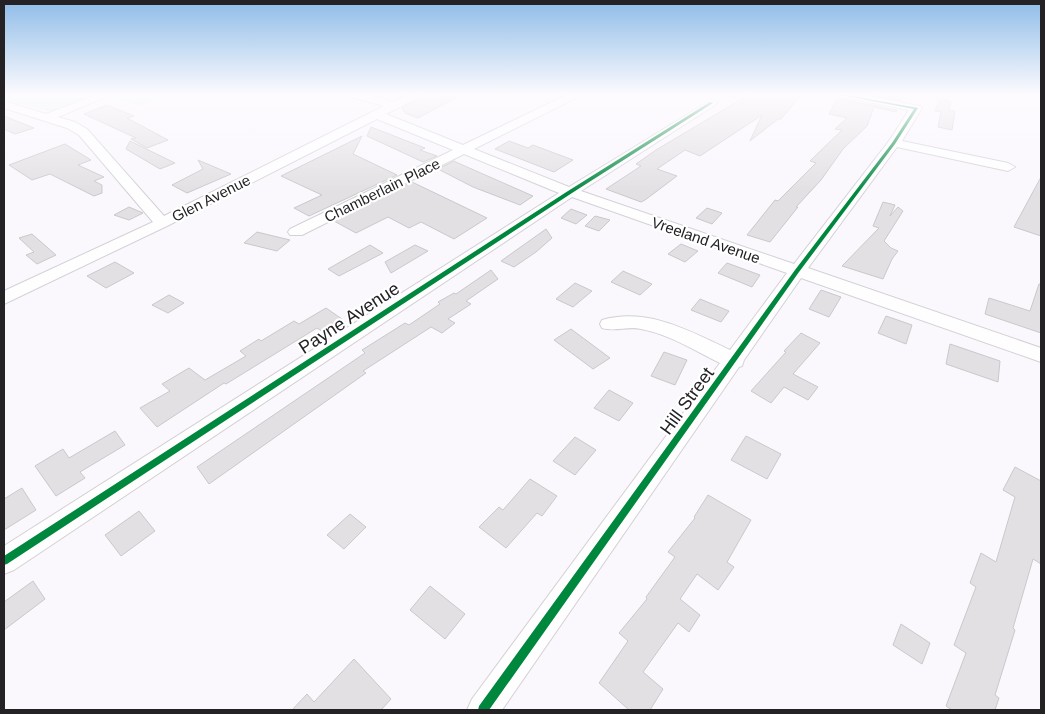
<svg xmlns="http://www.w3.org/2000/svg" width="1045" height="714" font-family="Helvetica,sans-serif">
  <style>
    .green { fill: #dcf6e6 }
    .building { fill: #e3e0e3; stroke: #cbc8cc }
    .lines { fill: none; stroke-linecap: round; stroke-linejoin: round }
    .minor-casing { stroke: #d4d1d6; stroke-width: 2 }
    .minor { fill: #fefeff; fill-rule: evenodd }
    .cycleway-casing { stroke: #fff; stroke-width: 3 }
    .cycleway { fill: #00873e; fill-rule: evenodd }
    .labels { text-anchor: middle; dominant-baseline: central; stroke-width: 4.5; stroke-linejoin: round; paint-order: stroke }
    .far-street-label { font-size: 15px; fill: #242225; stroke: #fff }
    .street-label { font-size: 18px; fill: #242225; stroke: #fff }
  </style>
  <rect width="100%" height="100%" fill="#faf7fd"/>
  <!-- green -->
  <path class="green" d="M4,94H172L139,106L105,95L57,113L4,100Z"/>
  <!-- building -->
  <path class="building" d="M424,94H463L418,118L405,113L402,108L422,98Z
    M750,94H802L781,119H778L750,141L762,115L700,156L685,150L657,169L677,176L645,200L641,202L606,189L641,166L636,164L656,150Z
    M876,94H905L901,101L875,96Z
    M837,99L897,110L896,112L874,107L867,126L843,149L821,180L796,207H798L770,242L747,235L775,200L778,201L816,163L810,161L842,130L835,129L847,118L829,114Z
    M940,99L951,101L949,110L955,111L952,130L938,127L941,112L935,111Z
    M107,105L134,116L127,118L168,140L147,148L131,139L136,138L84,114Z
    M4,116L34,128L15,134L4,129Z
    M371,127L425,148L420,150L437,156L423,162L367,136Z
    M362,136L353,154L397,175L309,216L294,208L322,195L281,176Z
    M130,141L175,163L160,169L126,149Z
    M509,141L528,148L533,145L573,160L554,172L495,149Z
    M65,144L91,160L78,165L104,177L94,181L102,185V193L94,196L50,174L32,180L9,165Z
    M198,160L231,174L187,193L172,185L203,169Z
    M454,161L458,163L533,196L520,205L473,187L438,169Z
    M1041,177V236L1014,227Z
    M412,182L487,218L454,239L421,222L409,228L388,217L356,233L334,221Z
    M883,202L895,205L890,216L898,207L903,211L884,241L891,248L898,251L892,259L883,279L842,266L879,228L873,226Z
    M129,207L143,213L129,220L114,215Z
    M707,208L722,213L712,224L696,218Z
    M571,209L587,215L576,224L561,218Z
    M595,216L610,220L599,231L585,226Z
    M546,229L552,238L536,252L514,267L501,261Z
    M257,232L290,240L277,251L244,243Z
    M32,234L56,255L37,264L26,255L34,252L19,238Z
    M681,244L698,251L685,262L668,254Z
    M370,245L383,253L339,276L328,269Z
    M415,245L428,251L391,273L385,262Z
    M115,262L134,273L106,288L87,276Z
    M727,263L760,275L752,287L718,273Z
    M491,270L498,279L466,301L471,304L448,319L455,323L442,333L431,327L363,371L366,373L209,484L197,467L365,353L362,350L405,323L409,325L440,304L438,302L454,293L456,294Z
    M623,271L652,284L640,295L611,282Z
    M575,283L592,291L573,307L556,299Z
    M1039,284H1041V333L985,314L989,298L1030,311Z
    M821,290L841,297L829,317L809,309Z
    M169,295L184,303L168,313L152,305Z
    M700,299L729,311L721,322L691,310Z
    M326,308L342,319L322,331L317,328L226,384L224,383L157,427L140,408L170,391L162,384L189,368L205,380L246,356L240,351L259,339L261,341L294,321L299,324Z
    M886,316L912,325L906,344L878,333Z
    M571,329L610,358L593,369L554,340Z
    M801,333L820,343L793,374L818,387L808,400L784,387L771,403L751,391L786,352L784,351Z
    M950,344L1000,361L998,382L946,364Z
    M664,352L687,360L675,385L651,376Z
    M609,390L633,403L619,421L594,408Z
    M115,431L125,445L80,472L85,478L56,496L35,466L63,449L69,458Z
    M746,436L781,454L767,479L731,460Z
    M575,437L596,450L575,475L553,461Z
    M1015,467L1041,481V564L1033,559L1013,628L1015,630L995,695L999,698L995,710H952L946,706L966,653L954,645L976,587L970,583L981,553L996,562L1015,497L1003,490Z
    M530,479L557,496L542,516L537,513L506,548L479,527L499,507L503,510Z
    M22,488L36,510L4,530V499Z
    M708,495L751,520L727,562L734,567L718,590L697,574L680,599L700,615L689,632L678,623L643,672L663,689L650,710H629L599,683L628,641L619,633L647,599L646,597L675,557L668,552L695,518L694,517Z
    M139,511L155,531L121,556L105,535Z
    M350,514L366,527L344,549L327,535Z
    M33,581L45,599L4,630V602Z
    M430,586L465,614L445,639L410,610Z
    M901,624L930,643L922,664L893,645Z
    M354,659L391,699L381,710H292L307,694L314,702Z"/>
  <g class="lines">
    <defs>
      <path id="minor" d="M99,94H112L58,117L75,122L87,129L164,216L384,106L348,96L347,94H363L393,102L410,94H422L421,96L386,114L463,145L568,94H581L580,96L474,149L569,187L711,100L717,103L715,105L581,191L794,264L889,141L909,110L841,97L836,94H856L920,106L922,108L902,141L1008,163L1015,167L1008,171L897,147L808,268L1041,348V362L801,278L744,360L742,366L739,367L502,710H467L472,699L720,363C695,351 669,334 641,329C628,326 615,332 602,328L600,324L602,320C647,307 690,331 730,350L787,273L572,197L14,570L4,574V546L559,193L464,154L302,235H290L288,232L290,229L453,150L377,119L167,226L4,304V291L153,222L79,135L67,128L4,108V101L46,114Z"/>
    </defs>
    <!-- minor casing -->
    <use href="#minor" class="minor-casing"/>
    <!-- minor -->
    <use href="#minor" class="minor"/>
    <defs>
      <path id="cycleway" d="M840,94L918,108L895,144L799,272L489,710H478L479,706L795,270L892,143L914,109L841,95Z
        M710,102L713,103L572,193L7,564L4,565V556L568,191Z"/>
    </defs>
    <!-- cycleway casing -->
    <use href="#cycleway" class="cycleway-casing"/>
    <!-- cycleway -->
    <use href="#cycleway" class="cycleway"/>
  </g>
  <!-- sky -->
  <linearGradient id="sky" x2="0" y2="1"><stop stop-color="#8ebce8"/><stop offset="0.49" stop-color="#fdfbfe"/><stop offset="1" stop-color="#fdfbfe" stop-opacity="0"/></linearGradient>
  <rect width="1045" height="193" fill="url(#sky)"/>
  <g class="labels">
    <!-- far-street labels -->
    <g class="far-street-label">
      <text transform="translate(382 190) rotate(-26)">Chamberlain Place</text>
      <text transform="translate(211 198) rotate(-27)">Glen Avenue</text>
      <text transform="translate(706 240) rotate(19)">Vreeland Avenue</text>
    </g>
    <!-- street labels -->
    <g class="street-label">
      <text transform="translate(349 318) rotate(-33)">Payne Avenue</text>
      <text transform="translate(687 401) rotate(-54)">Hill Street</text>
    </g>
  </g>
  <!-- border -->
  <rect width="1045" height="714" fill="none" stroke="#242225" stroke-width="10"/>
</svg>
